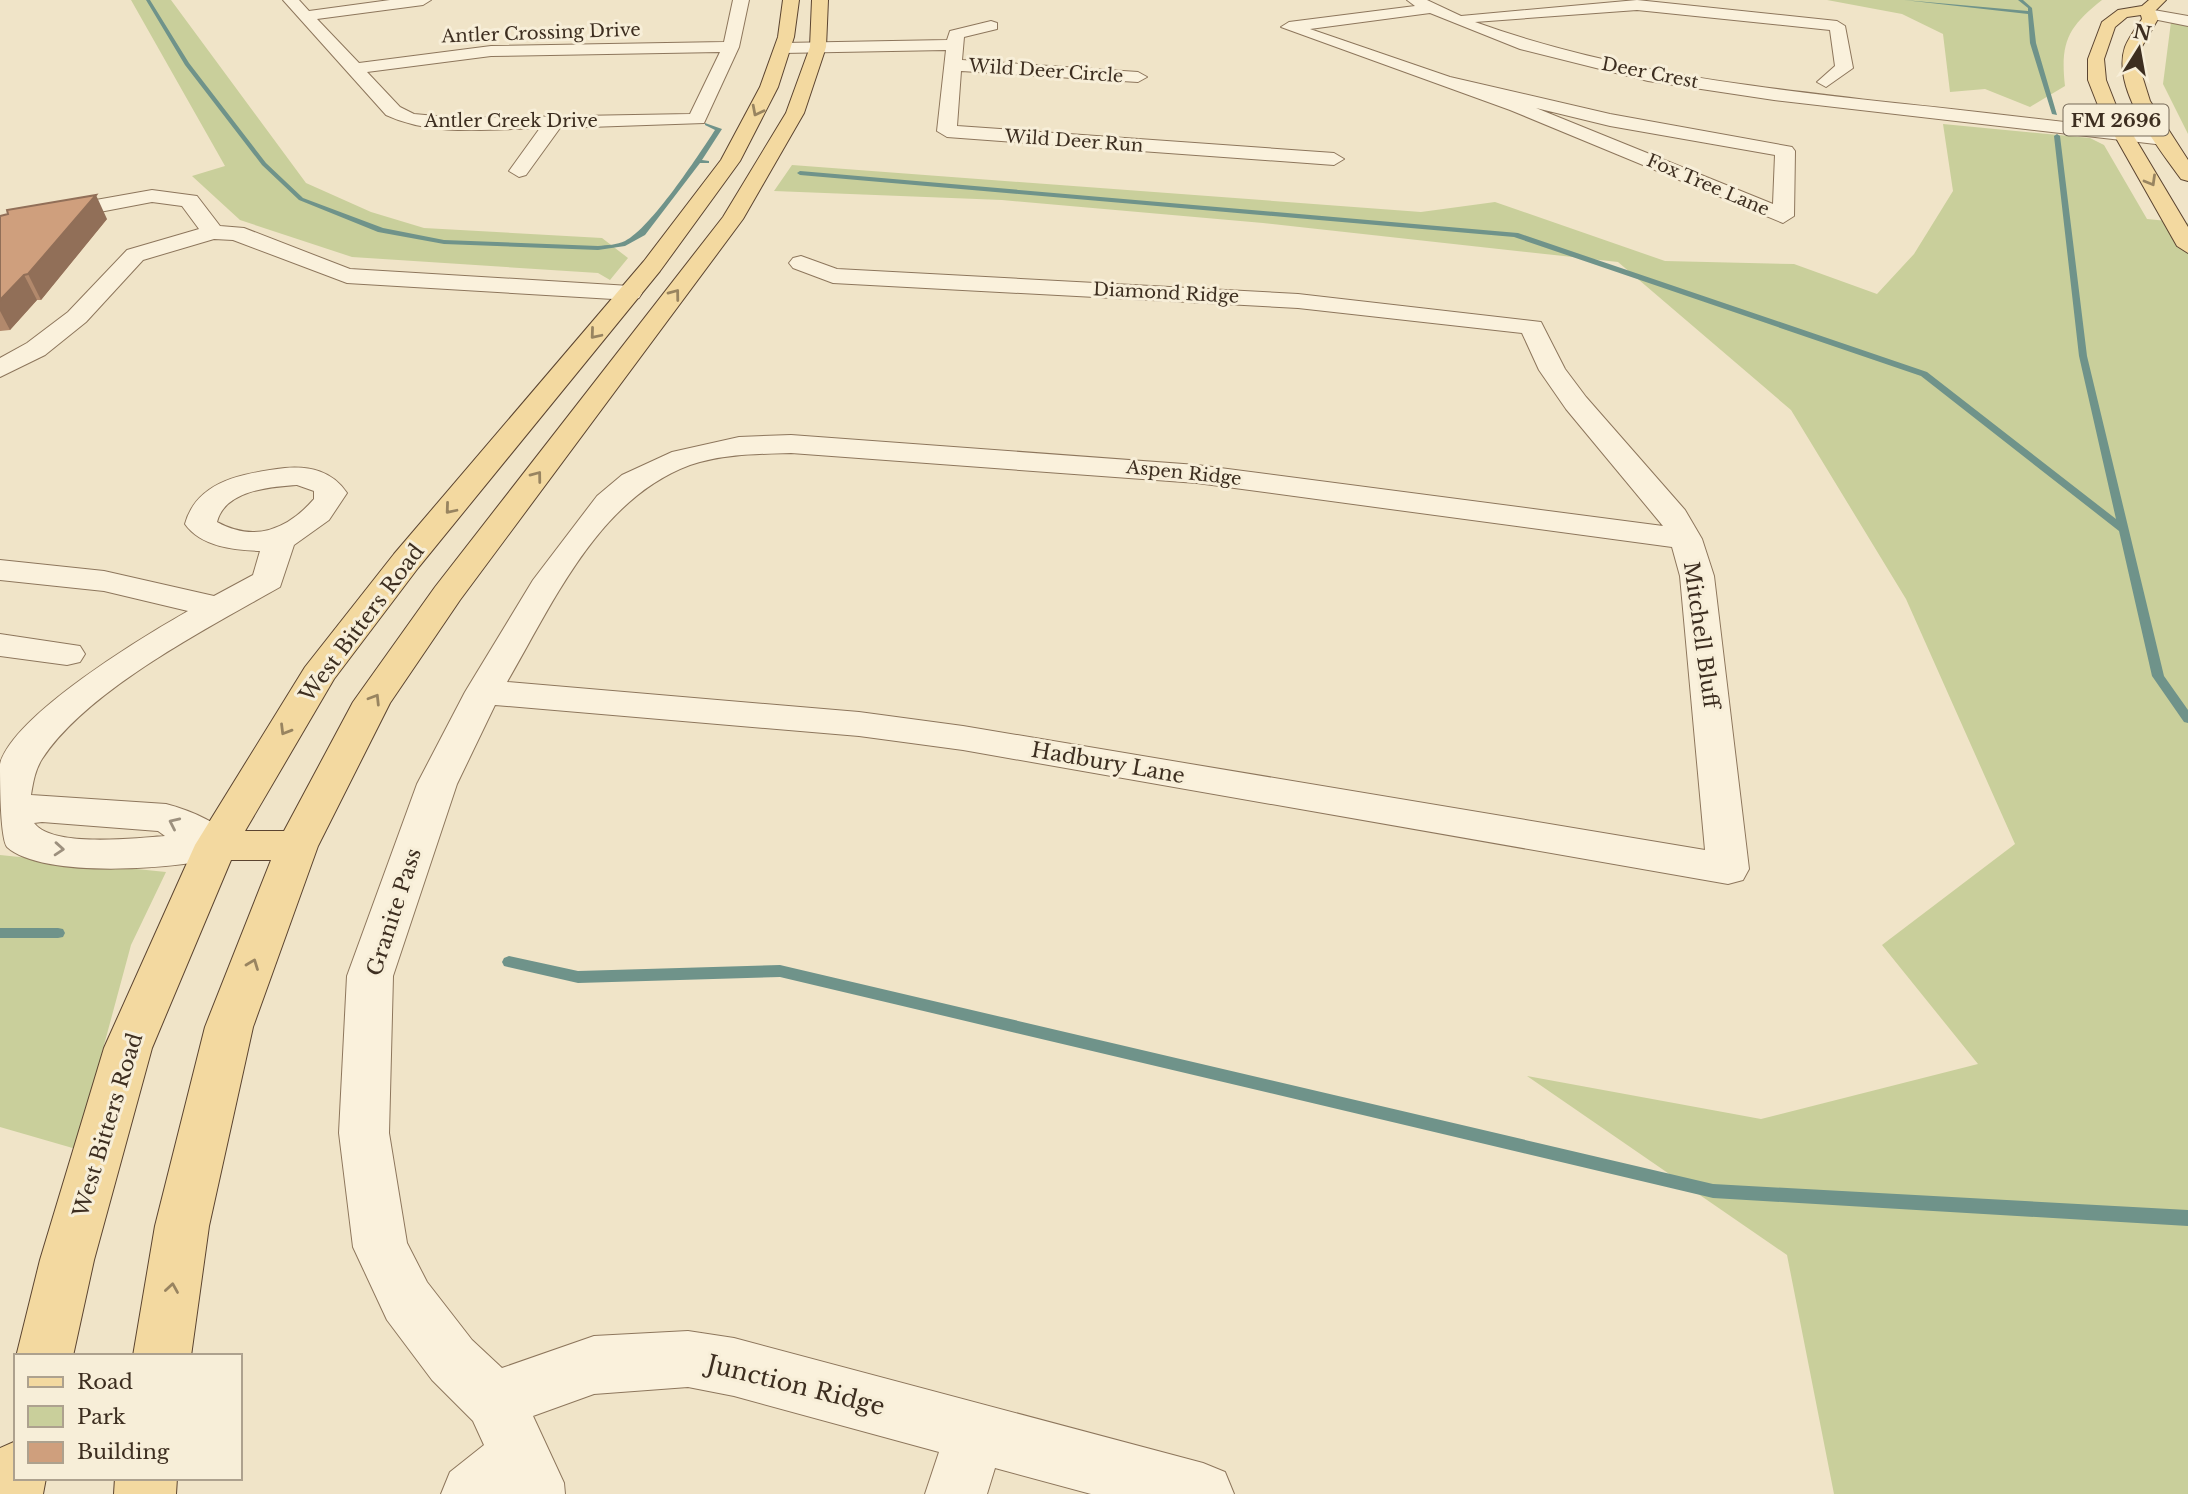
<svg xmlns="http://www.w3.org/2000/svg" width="2188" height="1494" font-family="'Libre Baskerville',serif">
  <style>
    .green { fill: #c9cf9b }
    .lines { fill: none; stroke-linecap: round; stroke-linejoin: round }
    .stream { fill: #6f938a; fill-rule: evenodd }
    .minor-casing { stroke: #8d765c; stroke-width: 2 }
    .major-casing { stroke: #5b4430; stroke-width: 2 }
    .minor { fill: #faf1dc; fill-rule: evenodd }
    .major { fill: #f3d9a0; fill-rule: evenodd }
    .wall { fill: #b2896c }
    .shaded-wall { fill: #916f58 }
    .building { fill: #cf9f7d; stroke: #916f58; stroke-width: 2 }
    .oneway { stroke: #988460 }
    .oneway2 { stroke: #9c907e }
    .labels { text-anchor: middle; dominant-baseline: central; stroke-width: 6; stroke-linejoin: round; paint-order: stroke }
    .far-street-label { font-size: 18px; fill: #3d2e20; stroke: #f7eed8 }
    .shield { fill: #f7eed8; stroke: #756857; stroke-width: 2 }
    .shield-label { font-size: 19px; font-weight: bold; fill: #3d2e20 }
    .street-label { font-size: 21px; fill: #3d2e20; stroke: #f7eed8 }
    .near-street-label { font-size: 24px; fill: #3d2e20; stroke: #f7eed8 }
  </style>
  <rect width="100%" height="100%" fill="#f0e4c8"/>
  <!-- green -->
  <path class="green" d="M131,0H171L306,183L371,212L424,228L602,238L628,258L610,280L598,273L352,257L240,220L192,176L225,166Z
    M1827,0H2102C2068,27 2060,42 2065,86L2030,107L1985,89L1950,92L1943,34L1902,14Z
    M2171,22L2188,24V134L2163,84Z
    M1943,124L2090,138L2104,145L2147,219L2188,223V1494H1834L1787,1255L1527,1076L1761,1119L1978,1064L1882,945L2015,844L1906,599L1791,410L1618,262L1263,223L1002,200L774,191L792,165L1421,212L1495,202L1665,261L1794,264L1877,294L1914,254L1953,191Z
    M0,855L166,872L131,945L76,1149L0,1127Z"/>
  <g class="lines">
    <!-- stream -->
    <path class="stream" d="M146,0H150L189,63L266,163L303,198L383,228L444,240L598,246C607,245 617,245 625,241C651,228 698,156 715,130L705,125V123L722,129L702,160L709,161V163H700L645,235L625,246L598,250L444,244L378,232L299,200L262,165L185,65Z
      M1904,0L2028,11V8L2018,0H2023L2032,8L2036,43L2057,115L2052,114L2030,43L2028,14Z
      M2057,134L2060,136L2087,356L2164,676L2188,710V723L2184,722L2152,676L2119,531L1921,376L1514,237L800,175L797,173L800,171L1518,233L1927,372L2116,519L2079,356L2054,136Z
      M0,928H58L63,929L65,933L63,937L58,938H0Z
      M509,956L578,971L780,965L1713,1184L2188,1210V1226L1713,1198L780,977L578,983L504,966L502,962L504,958Z"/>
    <defs>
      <path id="minor" d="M283,0H299L309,11L390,0H431L423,5L317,19L359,63L491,46L724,42L733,0H749L739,47L704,123L560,128L526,175L519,177L509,171L540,128C490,129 433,137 386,115ZM720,52L690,114L458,118L414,114L400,107L367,72L491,56Z
        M1407,0H1427L1461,16L1637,0L1837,21L1845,26L1853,68L1826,87L1817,82L1835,66L1830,30L1637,10L1475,22C1611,71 1752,87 1895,103C1985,112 2074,124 2164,133L2174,139L2164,145L2130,141L1774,100L1648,81L1520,49L1430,13L1310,29L1450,77L1610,114L1792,147L1795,151L1794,216L1783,223L1510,110L1281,27L1289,22L1415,6ZM1536,108L1610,126L1775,155L1773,204Z
        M2148,9L2188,16V26L2143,17L2140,14Z
        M991,21L997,23V29L964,37L962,60L1138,72L1147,77L1138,82L961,71L957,126L1334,153L1344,159L1334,165L947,137L937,131L946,50L783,53L775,48L783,43L947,40L950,31Z
        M152,190L197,196L220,226L244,228L350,269L630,286L639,288L642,293L639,298L630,300L347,283L233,240L214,239L143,260L86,322L45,355L0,377V358L27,343L68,312L127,250L199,229L182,206L152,202L0,231V217Z
        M801,256L837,269L1298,294L1541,322L1565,369L1586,397L1685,510L1702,539L1714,576L1749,869L1743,880L1728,884L963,750L859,736L495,705L457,784L393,976L389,1133L407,1243L427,1282L472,1340L502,1368L594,1336L688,1331L734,1338L1203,1463L1225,1472L1234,1494H1091L995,1468L987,1494H925L939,1452L734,1396L688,1387L594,1394L533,1416L564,1483L565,1494H441L450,1472L484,1445L473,1421L432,1380L387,1320L353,1247L339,1133L347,976L417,784L465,692L533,580L597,496L622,475L672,452L739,437L791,435L1197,465L1663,526L1566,409L1539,370L1522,333L1298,308L833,283L793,268L789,263L793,258ZM791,453L1197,483L1672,547L1680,576L1705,850L963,726L859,712L507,682C553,603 598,499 690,465C722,454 758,454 791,453Z
        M285,468C310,466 332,471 347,493L329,520L294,545L280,587C208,628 88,689 42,759C35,770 33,783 31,795L166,804C189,810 225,824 237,845L231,855C185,869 43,880 7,847C0,838 0,777 0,764C13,715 144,636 188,611L104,591L0,580V560L104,571L214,596L253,575L260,551C235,550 201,547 185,524C197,480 245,473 285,468ZM297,485L314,491V499C288,529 255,543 217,522C225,490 270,487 297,485ZM42,822L158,831L165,836C135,838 53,848 34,823Z
        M0,634L80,646L85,654L80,662L67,665L0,656Z"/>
      <path id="major" d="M783,0H799L794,37L778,87L740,161L660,271L418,568L334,679L245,831H284L353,702L435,587L723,217L786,113L810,47L812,0H828L826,47L804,113L743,219L460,600L390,703L318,846L253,1027L209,1226L191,1356H133L155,1226L205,1027L271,860H231L152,1048L94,1260L73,1356L16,1357L40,1260L104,1048L195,845L305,667L394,554L644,261L721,160L760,87L778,37Z
        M2149,0H2166L2155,11L2158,19L2141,48L2140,69L2150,101L2188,160V181L2181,179C2158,147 2111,89 2125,47C2129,37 2136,28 2142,19L2141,15L2127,17L2115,27L2104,59L2106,80L2117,108L2188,227V253L2177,246L2099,108L2088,80V59L2102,22L2118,10L2142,6Z
        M16,1441V1478H46L43,1494H0V1448Z
        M115,1478H177L176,1494H114Z"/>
    </defs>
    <!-- minor casing -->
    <use href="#minor" class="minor-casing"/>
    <!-- major casing -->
    <use href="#major" class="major-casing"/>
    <!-- minor -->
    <use href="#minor" class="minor"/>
    <!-- major -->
    <use href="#major" class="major"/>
  </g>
  <!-- wall -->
  <path class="wall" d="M0,216L107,219L41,300H37L10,330L0,331Z"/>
  <!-- shaded-wall -->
  <path class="shaded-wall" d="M96,195L107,219L41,300L28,274Z
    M24,275L37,300L10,330L0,311V300Z"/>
  <!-- building -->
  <path class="building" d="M96,195L28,274L24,275L0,300V216L8,214L7,210Z"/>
  <!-- one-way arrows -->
  <defs><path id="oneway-chevron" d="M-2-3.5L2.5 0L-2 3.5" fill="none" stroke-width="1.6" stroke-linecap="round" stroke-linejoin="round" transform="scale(1.75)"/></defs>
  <g class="oneway">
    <use href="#oneway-chevron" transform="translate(757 111) rotate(117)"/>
    <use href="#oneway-chevron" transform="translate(2151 181) rotate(60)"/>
    <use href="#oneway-chevron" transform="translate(675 294) rotate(-53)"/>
    <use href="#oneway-chevron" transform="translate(595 334) rotate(130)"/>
    <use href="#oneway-chevron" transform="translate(537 476) rotate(-53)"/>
    <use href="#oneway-chevron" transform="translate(450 509) rotate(130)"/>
    <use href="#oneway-chevron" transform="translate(375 699) rotate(-58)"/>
    <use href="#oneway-chevron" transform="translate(285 730) rotate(121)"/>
    <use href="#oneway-chevron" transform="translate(253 964) rotate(-69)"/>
    <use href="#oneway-chevron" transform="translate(172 1288) rotate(-81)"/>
  </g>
  <g class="oneway2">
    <use href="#oneway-chevron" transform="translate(174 823) rotate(-155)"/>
    <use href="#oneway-chevron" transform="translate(59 849) rotate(4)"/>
  </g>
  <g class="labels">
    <!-- far-street labels -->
    <g class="far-street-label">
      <text transform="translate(541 33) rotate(-2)">Antler Crossing Drive</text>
      <text transform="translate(1046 71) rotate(4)">Wild Deer Circle</text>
      <text transform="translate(1650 73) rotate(11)">Deer Crest</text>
      <text x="511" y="121">Antler Creek Drive</text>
      <text transform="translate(1074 141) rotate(4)">Wild Deer Run</text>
      <text transform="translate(1708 185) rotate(23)">Fox Tree Lane</text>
      <text transform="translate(1166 293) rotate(3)">Diamond Ridge</text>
      <text transform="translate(1184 473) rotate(6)">Aspen Ridge</text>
    </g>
    <!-- shield labels -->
    <rect class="shield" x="2063.5" y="104.5" width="105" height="31" rx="5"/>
    <g class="shield-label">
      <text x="2116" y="120">FM 2696</text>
    </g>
    <!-- street labels -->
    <g class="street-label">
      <text transform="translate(362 623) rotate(-53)">West Bitters Road</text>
      <text transform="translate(1701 635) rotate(82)">Mitchell Bluff</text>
      <text transform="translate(1108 763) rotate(10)">Hadbury Lane</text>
      <text transform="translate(394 912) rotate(-72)">Granite Pass</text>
      <text transform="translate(108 1125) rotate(-73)">West Bitters Road</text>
    </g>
    <!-- near-street labels -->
    <g class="near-street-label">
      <text transform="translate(796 1385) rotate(14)">Junction Ridge</text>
    </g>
  </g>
  <!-- legend -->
  <rect x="14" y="1354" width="228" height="126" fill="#f7eed8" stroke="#ada18e" stroke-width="2"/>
  <rect x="28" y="1377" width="35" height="10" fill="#f3d9a0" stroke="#ada18e" stroke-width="2"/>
  <text x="77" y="1389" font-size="21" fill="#3d2e20">Road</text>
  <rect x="28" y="1406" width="35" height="21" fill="#c9cf9b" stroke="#ada18e" stroke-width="2"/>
  <text x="77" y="1424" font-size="21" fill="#3d2e20">Park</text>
  <rect x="28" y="1442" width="35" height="21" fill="#cf9f7d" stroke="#ada18e" stroke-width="2"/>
  <text x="77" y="1459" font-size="21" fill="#3d2e20">Building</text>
  <!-- north arrow -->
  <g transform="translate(2139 49) rotate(11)" stroke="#f7eed8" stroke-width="5" paint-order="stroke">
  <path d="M0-5L12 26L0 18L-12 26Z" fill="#3d2e20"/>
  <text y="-10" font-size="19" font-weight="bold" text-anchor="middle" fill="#3d2e20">N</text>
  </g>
</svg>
